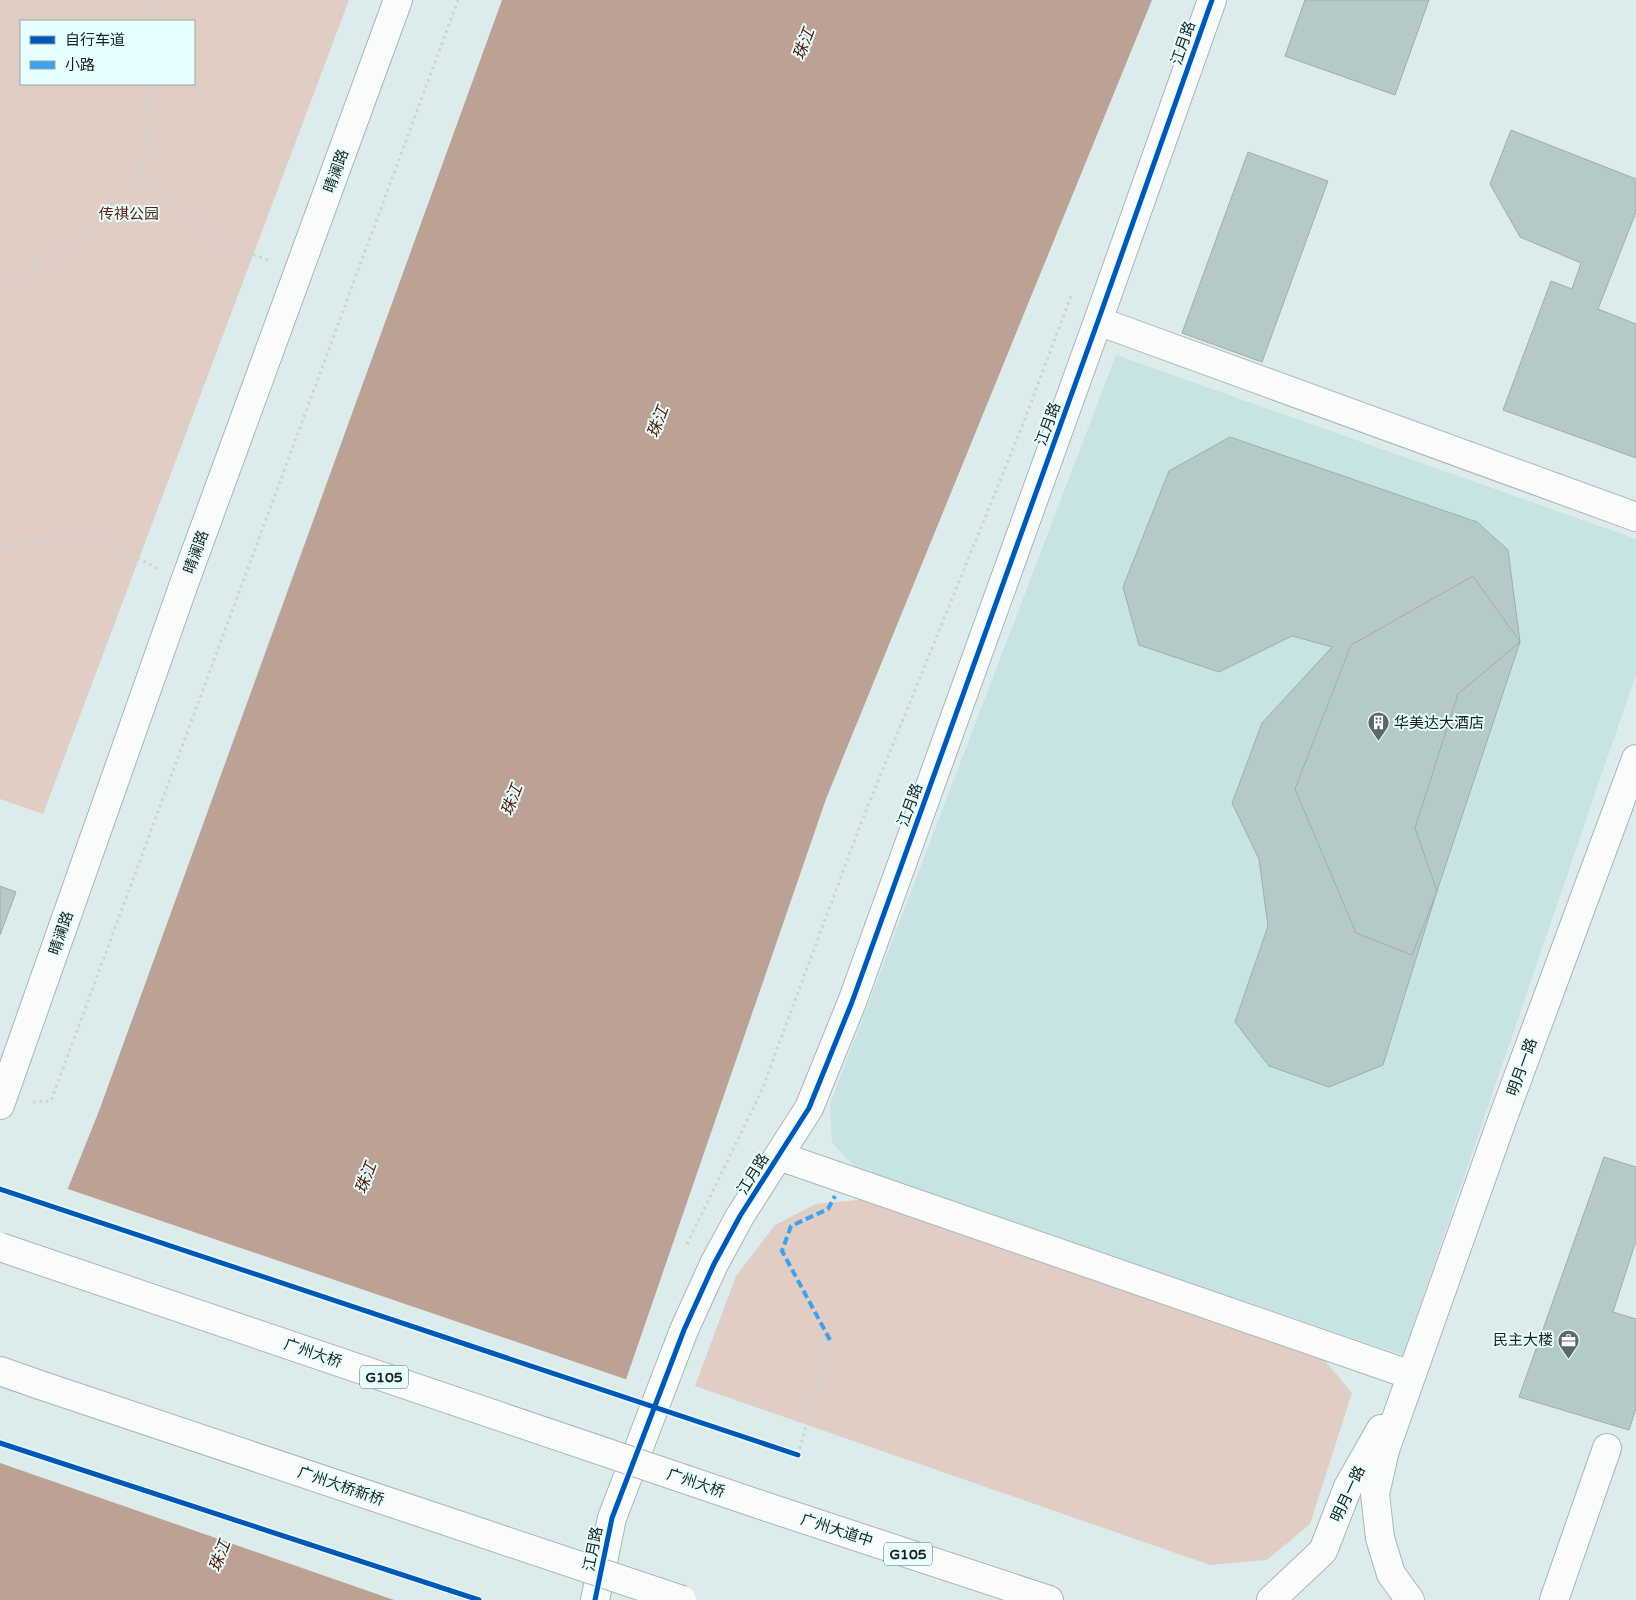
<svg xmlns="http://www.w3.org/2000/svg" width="1636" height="1600" font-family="'Varela Round','Noto Sans SC',sans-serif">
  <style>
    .built { fill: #c8e3e3 }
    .green { fill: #e0cec5; fill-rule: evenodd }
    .water { fill: #bca195 }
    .pier { fill: #dcecec }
    .building { fill: #b6c9c9; stroke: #a0adad }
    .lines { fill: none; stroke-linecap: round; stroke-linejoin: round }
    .minor-casing { stroke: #a9b6b6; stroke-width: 30 }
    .highway-casing { stroke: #a9b6b6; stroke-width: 30 }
    .path { stroke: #cdd2d2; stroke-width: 3; stroke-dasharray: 2.5 4; stroke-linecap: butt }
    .minor { stroke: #fafcfc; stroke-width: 28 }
    .highway { stroke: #fafcfc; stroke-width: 28 }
    .highway-bridge-casing { stroke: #a9b6b6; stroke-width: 30; stroke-linecap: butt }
    .highway-bridge { stroke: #fafcfc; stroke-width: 28 }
    .quiet { stroke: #3da2ea; stroke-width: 4; stroke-dasharray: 8 4; stroke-linecap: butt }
    .cycleway-casing { stroke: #e7fefe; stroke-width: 8 }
    .cycleway { stroke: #0057b8; stroke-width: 5 }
    .labels { text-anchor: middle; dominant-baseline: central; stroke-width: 4; stroke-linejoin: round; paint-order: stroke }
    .shield { fill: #e7fefe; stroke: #556363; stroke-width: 1 }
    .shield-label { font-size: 14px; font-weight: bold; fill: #172121 }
    .street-label { font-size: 15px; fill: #172121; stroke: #e7fefe }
    .park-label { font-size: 15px; fill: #5c2108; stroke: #e7fefe }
    .poi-label { font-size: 15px; fill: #172121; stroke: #e7fefe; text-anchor: start }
    .water-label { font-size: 16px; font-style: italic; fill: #4f1600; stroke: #e7fefe }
  </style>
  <rect width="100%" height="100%" fill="#dcecec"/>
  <!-- built -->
  <path class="built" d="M1116,355L1636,539V674L1403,1355L859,1171L832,1143L830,1104Z"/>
  <!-- green -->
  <path class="green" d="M0,0H349L43,814L0,799ZM194,21V84H21V21Z
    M867,1199L1315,1349L1352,1393L1310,1524L1267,1560L1210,1565L695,1386L736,1276L775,1225L816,1204Z"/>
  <!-- water -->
  <path class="water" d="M502,0H1152L826,799L550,1600H0V1358L99,1111Z"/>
  <!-- pier -->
  <path class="pier" d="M65,1188L628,1380L552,1600H394L0,1463V1351Z"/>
  <!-- building -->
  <path class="building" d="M1305,0H1429L1395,95L1285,56Z
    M1511,130L1636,179V212L1598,309L1636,324V458L1503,410L1551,281L1572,289L1581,263L1520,237L1490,184Z
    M1248,152L1328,181L1262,362L1182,333Z
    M1230,437L1477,522L1508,550L1520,642L1437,891L1383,1065L1329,1087L1269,1066L1235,1022L1268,926L1259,859L1232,803L1262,723L1332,647L1292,636L1219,672L1139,645L1123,587L1169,471Z
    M1473,576L1520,642L1458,694L1415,828L1437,891L1412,955L1356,933L1295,789L1351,645Z
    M0,886L16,892L0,935Z
    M1604,1157L1636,1167V1241L1613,1312L1636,1319V1408L1629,1430L1519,1397Z"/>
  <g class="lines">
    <defs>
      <path id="minor" d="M1098,321L1636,517
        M0,1105L185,581L398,0
        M779,1156L1411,1375
        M595,1600L612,1518L684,1330L714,1264L740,1216L809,1108L852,1002L1098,321L1212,0
        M1271,1600L1323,1551L1348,1487L1381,1429
        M1410,1600L1391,1574L1380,1538L1375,1494L1385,1450L1501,1123L1636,759
        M1554,1600L1607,1448"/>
      <path id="highway" d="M0,1371L40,1385
        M767,1507L1049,1600"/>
    </defs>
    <!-- minor casing -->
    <use href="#minor" class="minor-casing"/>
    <!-- highway casing -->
    <use href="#highway" class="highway-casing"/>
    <!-- path -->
    <path class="path" d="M152,21L155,0
      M139,171L219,241L270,261
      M0,291L75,239L129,193L148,152L147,84
      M0,546L94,537L157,568
      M33,1102L51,1101L458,0
      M687,1244L761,1092L861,823L1021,429L1071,296
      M798,1455L830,1340"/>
    <!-- minor -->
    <use href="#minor" class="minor"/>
    <!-- highway -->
    <use href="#highway" class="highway"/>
    <defs>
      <path id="highway-bridge" d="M0,1247L767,1507
        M40,1385L682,1600"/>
    </defs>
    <!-- highway-bridge casing -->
    <use href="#highway-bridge" class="highway-bridge-casing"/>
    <!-- highway-bridge -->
    <use href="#highway-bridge" class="highway-bridge"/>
    <!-- quiet -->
    <path class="quiet" d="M830,1340L782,1251L791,1226L828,1209L835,1196"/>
    <defs>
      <path id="cycleway" d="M0,1189L798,1455
        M0,1443L479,1600
        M595,1600L612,1518L684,1330L714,1264L740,1216L809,1108L852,1002L1098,321L1212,0"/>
    </defs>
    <!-- cycleway casing -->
    <use href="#cycleway" class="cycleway-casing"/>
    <!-- cycleway -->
    <use href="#cycleway" class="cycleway"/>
  </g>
  <!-- icons -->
  <defs>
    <symbol id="building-pin" viewBox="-11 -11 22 30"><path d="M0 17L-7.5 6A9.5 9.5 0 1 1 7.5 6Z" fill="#5c6868" stroke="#e7fefe"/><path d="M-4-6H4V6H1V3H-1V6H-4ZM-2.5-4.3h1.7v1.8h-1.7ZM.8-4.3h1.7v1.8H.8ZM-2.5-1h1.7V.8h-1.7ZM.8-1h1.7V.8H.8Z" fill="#fff"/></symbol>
    <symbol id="office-pin" viewBox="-11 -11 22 30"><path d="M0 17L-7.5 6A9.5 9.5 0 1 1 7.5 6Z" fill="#5c6868" stroke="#e7fefe"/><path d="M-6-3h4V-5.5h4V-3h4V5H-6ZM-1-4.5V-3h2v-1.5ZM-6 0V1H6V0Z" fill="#fff"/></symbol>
  </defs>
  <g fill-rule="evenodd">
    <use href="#building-pin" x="1366" y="710" width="25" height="34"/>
    <use href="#office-pin" x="1556" y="1328" width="25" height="34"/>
  </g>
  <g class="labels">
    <!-- shield labels -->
    <g class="shield">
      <rect x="360" y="1365.5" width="48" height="23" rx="4"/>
      <rect x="884" y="1542.5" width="48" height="23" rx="4"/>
    </g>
    <g class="shield-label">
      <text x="384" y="1377">G105</text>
      <text x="908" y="1554">G105</text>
    </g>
    <!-- street labels -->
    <g class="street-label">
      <text transform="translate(1183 43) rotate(-71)">江月路</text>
      <text transform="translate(336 171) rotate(-70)">晴澜路</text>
      <text transform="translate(1048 424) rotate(-70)">江月路</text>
      <text transform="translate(196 552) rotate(-70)">晴澜路</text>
      <text transform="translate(910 805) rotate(-70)">江月路</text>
      <text transform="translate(61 933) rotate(-71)">晴澜路</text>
      <text transform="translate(1522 1067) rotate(-70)">明月一路</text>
      <text transform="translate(753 1174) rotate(-58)">江月路</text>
      <text transform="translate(313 1353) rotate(19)">广州大桥</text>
      <text transform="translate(696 1483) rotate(19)">广州大桥</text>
      <text transform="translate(341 1486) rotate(19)">广州大桥新桥</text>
      <text transform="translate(1348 1494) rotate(-65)">明月一路</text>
      <text transform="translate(837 1530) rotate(18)">广州大道中</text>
      <text transform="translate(593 1549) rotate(-79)">江月路</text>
    </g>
    <!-- park labels -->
    <g class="park-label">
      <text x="129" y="214">传祺公园</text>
    </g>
    <!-- poi labels -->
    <g class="poi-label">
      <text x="1394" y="723">华美达大酒店</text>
      <text x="1553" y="1340" text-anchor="end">民主大楼</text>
    </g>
    <!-- water labels -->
    <g class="water-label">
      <text transform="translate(804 44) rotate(-69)">珠江</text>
      <text transform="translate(658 422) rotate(-69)">珠江</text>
      <text transform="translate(512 800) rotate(-69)">珠江</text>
      <text transform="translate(366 1178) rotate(-69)">珠江</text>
      <text transform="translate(220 1556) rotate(-69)">珠江</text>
    </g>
  </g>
  <!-- legend -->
  <rect x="20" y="20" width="175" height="65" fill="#e7fefe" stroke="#94a6a6"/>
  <rect x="30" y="36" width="25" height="8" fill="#0057b8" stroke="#94a6a6"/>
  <text x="65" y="45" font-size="15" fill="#172121">自行车道</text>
  <rect x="30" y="61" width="25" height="8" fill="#3da2ea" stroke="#94a6a6"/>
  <text x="65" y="70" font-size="15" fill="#172121">小路</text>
</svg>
